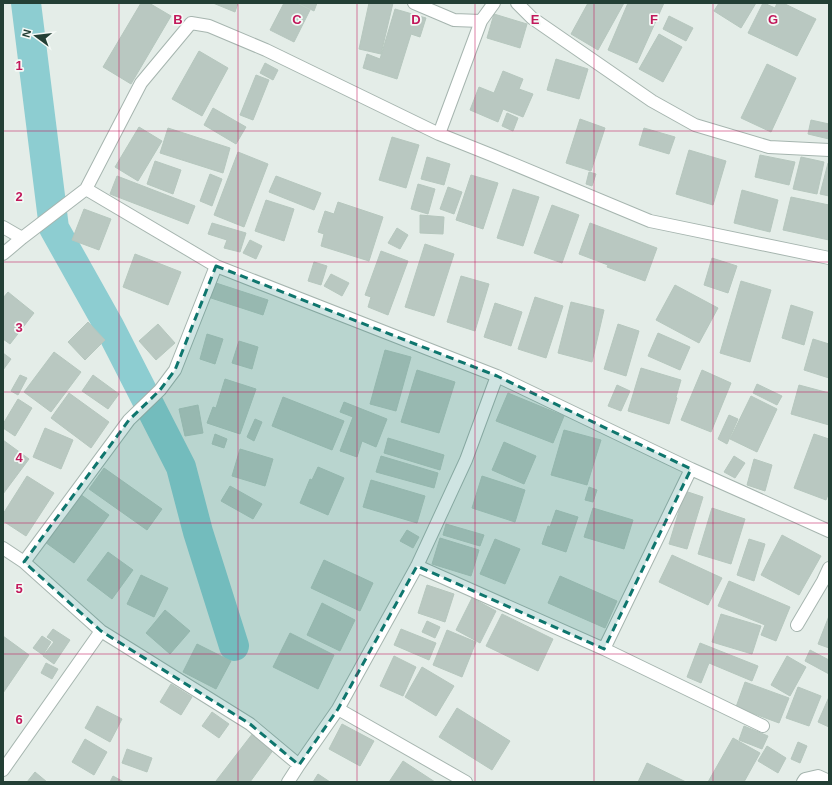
<svg xmlns="http://www.w3.org/2000/svg" width="832" height="785" font-family="Helvetica,sans-serif">
  <style>
    .lines { fill: none; stroke-linecap: round; stroke-linejoin: round }
    .river { stroke: #8dcdd1; stroke-width: 30 }
    .building { fill: #b9c8c1; stroke: #b6c7be }
    .street-casing { stroke: #a6b5af; stroke-width: 14 }
    .street { stroke: #fff; stroke-width: 12 }
    .marked { fill: #0f766e; fill-opacity: 0.2; stroke: #0f766e; stroke-width: 3; stroke-dasharray: 8 5; stroke-linejoin: round }
    .grid { fill: none; stroke: #c2185b; stroke-width: 1; stroke-opacity: 0.55 }
    .grid-label { font-size: 13px; text-anchor: middle; font-weight: bold; fill: #c2185b; stroke: #f4f9f6; stroke-width: 3.5; stroke-linejoin: round; paint-order: stroke }
  </style>
  <rect width="100%" height="100%" fill="#e4ede8"/>
  <g class="lines">
    <!-- river -->
    <path class="river" d="M26,3L54,228L109,326L181,467L198,532L234,646"/>
  </g>
  <!-- building -->
  <path class="building" d="M141,3H149L171,16L131,84L103,67Z
    M213,3H238L235,12Z
    M284,3H296L310,10L294,42L270,30Z
    M298,3H317L314,11Z
    M369,3H393L381,54L359,49Z
    M588,3H624L598,50L571,34Z
    M628,3H664L637,63L608,50Z
    M719,3H756L741,28L714,11Z
    M763,3H764L775,8L777,3H783L816,19L797,56L748,33Z
    M395,9L426,18L420,37L411,34L397,79L363,68L367,54L380,59Z
    M494,14L527,24L520,48L487,38Z
    M669,16L693,28L686,41L663,29Z
    M659,34L682,47L663,82L639,69Z
    M199,51L228,68L202,116L172,99Z
    M556,59L588,69L579,99L547,90Z
    M265,63L278,70L273,80L260,73Z
    M767,64L796,78L771,132L741,118Z
    M503,71L523,79L519,89L533,94L523,117L503,109L498,122L470,110L479,87L494,93Z
    M256,75L269,80L253,120L240,115Z
    M213,108L246,127L236,144L204,125Z
    M507,113L518,118L513,131L502,126Z
    M580,119L605,128L591,171L566,163Z
    M811,120L829,124V139L808,134Z
    M139,127L162,141L138,181L115,167Z
    M168,128L230,148L223,173L160,153Z
    M644,128L675,137L669,154L639,145Z
    M392,137L419,145L406,188L379,180Z
    M689,150L726,161L713,205L676,194Z
    M238,152L268,164L244,227L214,215Z
    M760,155L795,162L789,185L755,177Z
    M427,157L450,164L444,185L421,179Z
    M801,157L824,162L817,194L793,189Z
    M155,161L181,170L173,194L147,184Z
    M828,163H829V196L820,194Z
    M589,172L596,174L592,186L586,184Z
    M210,174L222,179L212,206L200,201Z
    M471,175L498,183L483,229L456,220Z
    M117,176L195,206L188,224L110,194Z
    M276,176L321,193L314,210L269,192Z
    M418,184L435,189L428,214L411,209Z
    M448,187L462,192L454,214L440,209Z
    M513,189L539,197L523,246L497,238Z
    M742,190L778,200L770,232L734,223Z
    M791,197L829,205V240L783,230Z
    M266,200L294,209L284,241L255,231Z
    M338,202L383,217L369,261L321,246L324,234L318,232L325,211L334,214Z
    M552,205L579,215L562,263L534,253Z
    M84,209L111,219L99,250L72,240Z
    M420,215L444,217L443,234L420,233Z
    M212,223L246,233L240,252L224,248L227,240L208,234Z
    M590,223L657,248L645,281L607,267L608,265L579,254Z
    M397,228L408,235L400,249L388,243Z
    M250,240L262,246L256,259L243,253Z
    M425,244L454,254L434,316L405,307Z
    M381,251L408,261L388,315L368,307L371,297L365,295Z
    M135,254L181,272L168,305L123,287Z
    M712,258L737,266L728,293L704,285Z
    M314,262L327,266L321,285L308,281Z
    M331,274L349,283L342,296L324,286Z
    M461,276L489,284L475,331L447,322Z
    M741,281L771,290L750,362L720,353Z
    M216,283L268,300L263,315L211,298Z
    M675,285L718,308L699,343L656,320Z
    M8,292L34,313L10,344L3,339V298Z
    M535,297L563,306L546,358L518,349Z
    M571,302L604,310L592,362L558,353Z
    M495,303L522,312L511,346L484,337Z
    M791,305L813,312L804,345L782,338Z
    M88,322L105,340L85,360L68,342Z
    M158,324L175,343L156,360L139,341Z
    M618,324L639,331L626,376L604,369Z
    M658,333L690,347L680,370L648,356Z
    M207,334L223,339L215,364L200,359Z
    M813,339L829,344V378L804,370Z
    M239,341L258,347L252,369L232,363Z
    M385,350L411,357L396,411L370,404Z
    M54,352L81,372L51,412L24,392Z
    M3,353L11,359L3,370Z
    M641,368L681,380L676,397L677,398L669,424L628,411Z
    M417,370L455,382L439,433L401,422Z
    M702,370L731,383L711,432L681,420Z
    M20,375L27,378L18,395L11,391Z
    M93,375L119,394L108,409L82,391Z
    M225,379L256,389L240,434L207,423L213,407L216,408Z
    M757,384L782,396L777,405L753,393Z
    M617,385L630,391L621,411L608,406Z
    M799,385L829,393V425L791,414Z
    M69,393L109,422L91,448L51,418Z
    M508,393L564,416L553,443L496,421Z
    M751,396L777,409L757,452L730,439Z
    M283,397L344,421L332,450L272,426Z
    M18,399L32,408L15,436L3,428V424Z
    M344,402L387,419L376,447L362,441L357,457L340,451L353,417L340,412Z
    M198,405L203,433L185,436L179,409Z
    M729,415L738,419L727,444L718,439Z
    M255,419L262,422L254,441L247,437Z
    M45,428L73,440L61,469L33,457Z
    M564,430L601,440L587,485L551,475Z
    M215,434L227,439L224,448L212,444Z
    M814,434L829,439L828,441L829,442V492L826,500L794,488Z
    M388,438L444,455L440,470L384,453Z
    M3,440L29,459L3,494Z
    M504,442L536,456L524,484L492,470Z
    M240,449L273,459L265,486L232,476Z
    M381,456L438,473L434,488L376,472Z
    M734,456L745,463L735,478L724,472Z
    M754,459L772,465L765,491L747,485Z
    M318,467L344,478L328,515L300,503L310,479L312,480Z
    M104,468L162,509L147,530L89,489Z
    M27,476L54,493L26,536L3,521V514Z
    M482,476L525,490L515,522L472,508Z
    M371,480L425,496L417,523L363,507Z
    M230,486L262,504L253,519L221,501Z
    M589,487L597,490L593,502L585,500Z
    M685,491L703,497L687,549L669,544Z
    M80,494L109,515L74,563L45,542Z
    M593,508L633,520L624,549L584,537Z
    M712,508L745,519L731,564L698,554Z
    M556,510L578,517L566,552L542,544L548,526L550,527Z
    M446,524L484,535L480,546L443,535Z
    M407,530L419,537L413,548L400,541Z
    M782,535L821,556L799,595L761,575Z
    M440,538L479,550L471,576L432,564Z
    M495,539L520,549L505,584L480,574Z
    M749,539L765,544L754,581L737,575Z
    M108,552L133,570L112,599L87,580Z
    M672,555L722,578L708,605L659,582Z
    M324,560L373,583L360,611L311,588Z
    M141,575L168,588L154,617L127,604Z
    M560,576L617,601L605,628L548,603Z
    M729,581L790,607L776,641L761,635L765,625L718,606Z
    M427,585L454,594L445,622L418,613Z
    M472,598L496,611L480,643L456,630Z
    M322,603L355,620L340,651L307,635Z
    M165,610L190,631L170,654L146,633Z
    M502,614L553,639L538,671L486,646Z
    M721,614L761,626L752,654L712,642Z
    M829,616V648L818,644Z
    M427,621L440,627L435,638L422,632Z
    M53,629L70,640L54,664L43,656L54,642L47,637Z
    M401,629L436,643L429,660L394,645Z
    M447,630L476,642L462,677L433,665Z
    M290,633L334,655L318,689L273,667Z
    M3,636L29,655L3,693Z
    M42,636L51,642L43,655L33,648Z
    M700,643L758,666L752,681L709,663L701,683L687,677Z
    M197,644L231,661L216,689L183,672Z
    M810,650L829,660V674L805,661Z
    M394,656L416,667L403,696L380,686Z
    M787,656L806,667L790,696L771,685Z
    M46,663L58,669L52,679L41,673Z
    M422,667L454,686L436,716L405,697Z
    M745,682L789,698L779,723L736,707Z
    M171,684L192,697L181,715L160,702Z
    M798,687L821,696L809,726L786,718Z
    M829,697V727L818,722Z
    M97,706L122,719L110,742L85,728Z
    M457,708L510,741L492,770L439,737Z
    M212,712L229,724L219,738L202,726Z
    M342,724L374,741L360,766L329,749Z
    M744,726L768,736L762,749L739,740Z
    M253,733L274,749L250,782H218L216,781Z
    M733,738L760,753L744,782H708Z
    M85,739L107,752L94,775L72,762Z
    M798,742L807,746L800,763L791,759Z
    M767,746L786,758L778,773L758,761Z
    M127,749L152,758L147,772L122,763Z
    M403,761L435,782H389Z
    M647,763L686,782H638Z
    M35,772L47,782H27Z
    M318,774L330,782H313Z
    M113,776L124,782H110Z"/>
  <g class="lines">
    <defs>
      <path id="street" d="M414,3L454,20L481,21
        M517,3L532,18L652,101L695,125L769,147L829,150
        M439,134L481,21L494,3
        M86,189L216,266L497,376L691,469L829,531
        M3,227L22,238
        M3,254L22,238L86,189L141,83L191,23L209,26L266,50L439,134L494,156L650,221L829,258
        M3,548L24,562L101,631L250,724L299,765
        M24,562L129,420L160,390L175,370L216,266
        M417,566L604,649L763,726
        M797,625L823,581L829,568
        M604,649L691,469
        M338,709L466,782
        M3,770L101,631
        M288,782L299,765L338,709L417,566L466,460L497,376
        M803,782L805,779L818,776L829,781"/>
    </defs>
    <!-- street casing -->
    <use href="#street" class="street-casing"/>
    <!-- street -->
    <use href="#street" class="street"/>
  </g>
  <!-- marked area -->
  <path class="marked" d="M216,266L497,376L691,469L604,649L417,566L338,709L299,765L250,724L101,631L24,562L129,420L160,390L175,370Z"/>
  <!-- grid -->
  <path class="grid" d="M119,3V782M238,3V782M357,3V782M475,3V782M594,3V782M713,3V782M3,131H829M3,262H829M3,392H829M3,523H829M3,654H829"/>
  <g class="grid-label">
    <text x="178" y="24">B</text>
    <text x="297" y="24">C</text>
    <text x="416" y="24">D</text>
    <text x="535" y="24">E</text>
    <text x="654" y="24">F</text>
    <text x="773" y="24">G</text>
    <text x="19" y="70">1</text>
    <text x="19" y="201">2</text>
    <text x="19" y="332">3</text>
    <text x="19" y="462">4</text>
    <text x="19" y="593">5</text>
    <text x="19" y="724">6</text>
  </g>
  <!-- border -->
  <rect width="832" height="785" fill="none" stroke="#233f35" stroke-width="8"/>
  <!-- north arrow -->
  <g transform="translate(36 36) rotate(285)" stroke="#f4f9f6" stroke-width="3" paint-order="stroke">
  <path d="M0-3L7 15L0 10L-7 15Z" fill="#233f35"/>
  <text y="-6" font-size="11" font-weight="bold" text-anchor="middle" fill="#233f35">N</text>
  </g>
</svg>
